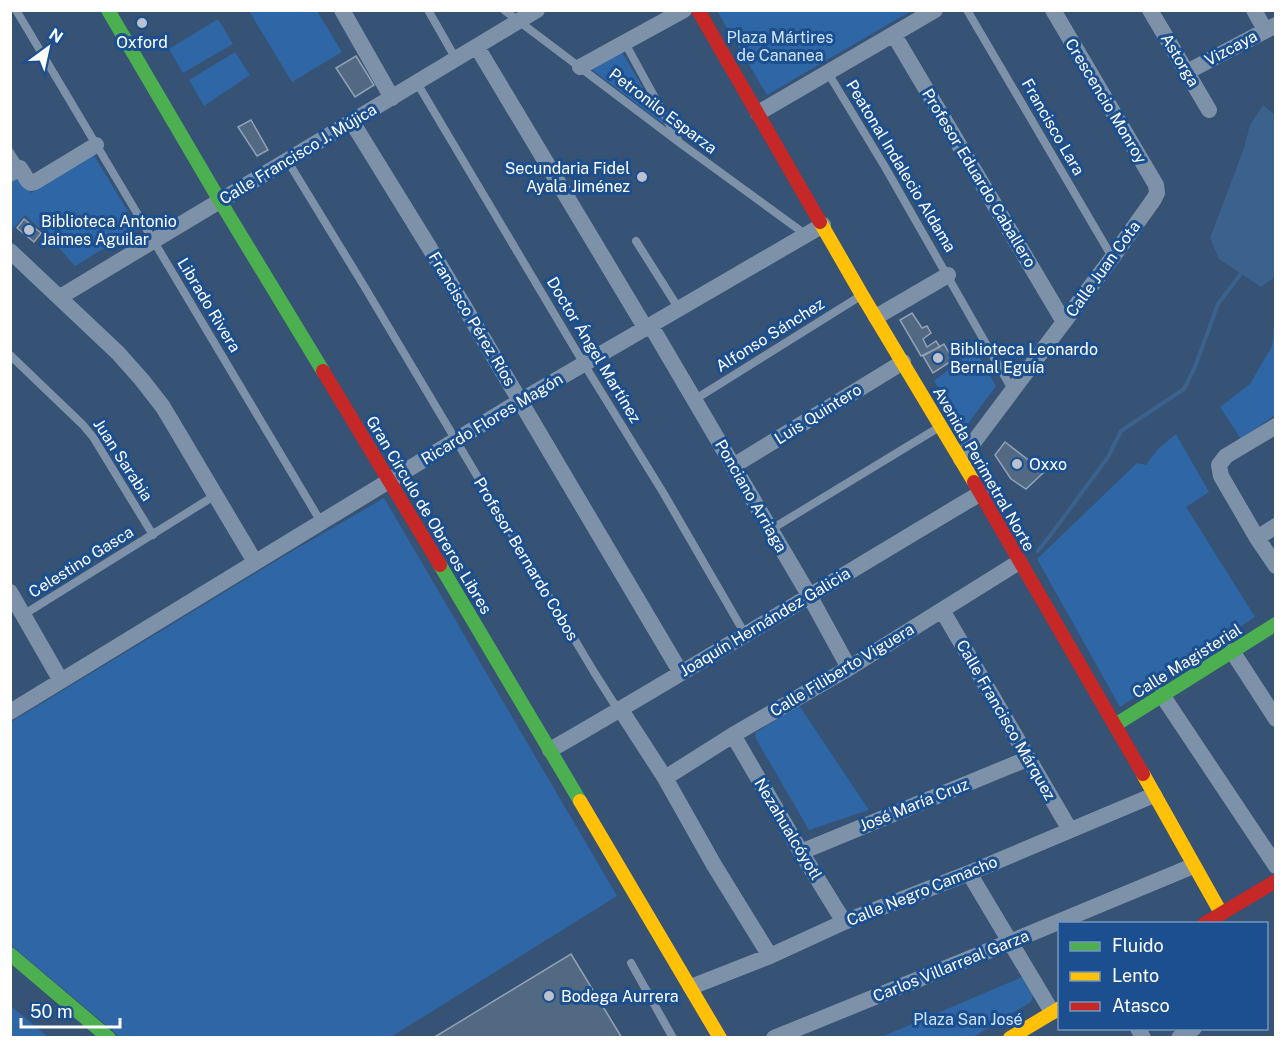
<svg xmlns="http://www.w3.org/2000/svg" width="1286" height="1048" font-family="'Public Sans',sans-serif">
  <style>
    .green { fill: #2f66a5 }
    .water { fill: #3b618d }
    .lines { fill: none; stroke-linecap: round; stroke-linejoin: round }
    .stream { stroke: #3b618d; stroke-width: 4 }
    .building { fill: #526984; stroke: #92a2b6; stroke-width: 1.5 }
    .lane { stroke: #7d92a8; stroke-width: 8 }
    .street { stroke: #7d92a8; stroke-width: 16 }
    .fast { stroke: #4caf50; stroke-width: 14 }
    .slow { stroke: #ffc107; stroke-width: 14 }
    .jam { stroke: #c62828; stroke-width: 14 }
    .poi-dot { fill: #b9c2ce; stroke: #1b4f8f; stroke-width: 2 }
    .labels { text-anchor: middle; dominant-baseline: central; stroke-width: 6; stroke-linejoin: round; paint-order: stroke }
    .park-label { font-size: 16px; fill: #cfe3fa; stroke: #1b4f8f }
    .poi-label { font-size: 16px; fill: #fff; stroke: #1b4f8f; text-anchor: start }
    .street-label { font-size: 16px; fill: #fff; stroke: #1b4f8f }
  </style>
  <rect width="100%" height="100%" fill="#365274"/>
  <!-- green -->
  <path class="green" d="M249,11H317L342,52L292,82Z
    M717,11H911L767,95Z
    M218,19L233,44L183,73L169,49Z
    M620,49L665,125L588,67Z
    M235,52L250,75L204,106L189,80Z
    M93,154L138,228L75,266L52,240L25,215L11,231L10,180L19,175L31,193Z
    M1275,315V415L1241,439L1220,407L1250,384L1272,346Z
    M975,349L996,386L964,429L934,381Z
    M1176,434L1209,492L1186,507L1255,617L1120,707L1037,559L1137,463L1146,465L1158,449Z
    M384,498L617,896L391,1037H120L11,945V722L284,556Z
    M799,705L869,810L809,830L756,739L755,733Z
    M1022,977L1033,996L1031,1002L973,1037L879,1038Z
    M10,1006H11L48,1037H11Z"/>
  <!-- water -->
  <path class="water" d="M1263,105L1275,115L1276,276L1261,287L1219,259L1210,238L1244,148L1250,125Z"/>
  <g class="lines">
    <!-- stream -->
    <path class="stream" d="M1038,551L1061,521L1108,457L1121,431L1184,389L1195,367L1218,304L1243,271"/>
  </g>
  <!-- building -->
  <path class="building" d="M356,56L374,85L355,97L336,68Z
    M251,120L268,150L257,156L238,127Z
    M24,219L41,233L34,242L17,228Z
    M912,313L922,328L927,326L931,333L923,339L927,347L936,341L940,347L921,356L900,320Z
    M944,344L953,360L933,373L923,356Z
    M1005,442L1044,472L1026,489L1011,479L995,455Z
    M571,954L622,1038H433Z"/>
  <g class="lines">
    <!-- lane -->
    <path class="lane" d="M16,10L321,522
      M428,10L456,59
      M504,10L680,143L805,234
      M967,10L1112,257
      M625,43L678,140
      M828,73L885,167L1013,391
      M417,83L584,364L664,494L745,634
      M10,152L20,168
      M287,160L364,286L594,672L613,702L621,710
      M636,241L679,309
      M10,355L83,425L93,437L153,535
      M694,400L862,295
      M770,530L941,426
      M23,615L214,496
      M631,963L673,1038"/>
    <!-- street -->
    <path class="street" d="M342,10L392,98
      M1150,10L1209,110
      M1254,10L1265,30
      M894,35L1064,322
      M477,47L646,329
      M580,67L684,10
      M1187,72L1276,25
      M758,113L935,10
      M352,122L429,247L681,673
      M10,174L20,168L28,181L31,183L35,182L96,145
      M10,251L118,353L142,380L163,407L255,562
      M60,297L537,10
      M876,317L948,275
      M651,326L809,595L849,668
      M1276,426L1226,456L1219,465L1221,476L1257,538L1276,566
      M961,459L1112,258L1154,199L1157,193L1156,185L1053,10
      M733,466L903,362
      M1257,538L1276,526
      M10,592L61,681
      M942,610L1070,830
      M1232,651L1276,719
      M1162,695L1276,866
      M621,710L665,778L714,865L770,956
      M10,712L520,401L823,225
      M733,735L801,852L844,922
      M550,750C695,667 837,578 981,493
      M665,778L733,735L849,668L1019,562
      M801,852L1027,759
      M969,873L1052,1012
      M691,987L770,956L844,922L969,873L1154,795
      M1138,1028L1143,1038
      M774,1038L1010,942L1193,866
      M1179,1038L1194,1028"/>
    <!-- fast -->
    <path class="fast" d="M108,10L220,201L323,371
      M440,565L580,801
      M1115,725L1276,624
      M10,954L109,1038"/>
    <!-- slow -->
    <path class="slow" d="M820,222L862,295L974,482
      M1143,774L1221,913
      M580,801L720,1038
      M1010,1038L1060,1008"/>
    <!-- jam -->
    <path class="jam" d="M698,10L820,222
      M323,371L440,565
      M974,482L1143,774
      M1204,924L1276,881"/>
  </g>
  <!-- markers -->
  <g class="poi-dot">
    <circle cx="142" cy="23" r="6"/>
    <circle cx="642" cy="177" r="6"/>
    <circle cx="29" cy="230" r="6"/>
    <circle cx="938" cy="358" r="6"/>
    <circle cx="1017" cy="464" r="6"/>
    <circle cx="549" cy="996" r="6"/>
  </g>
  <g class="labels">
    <!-- park labels -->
    <g class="park-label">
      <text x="780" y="37">Plaza Mártires<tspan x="780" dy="18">de Cananea</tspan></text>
      <text x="968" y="1019">Plaza San José</text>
    </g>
    <!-- poi labels -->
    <g class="poi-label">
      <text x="142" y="42" text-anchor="middle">Oxford</text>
      <text x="630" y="168" text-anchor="end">Secundaria Fidel<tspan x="630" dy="18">Ayala Jiménez</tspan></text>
      <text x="41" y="221">Biblioteca Antonio<tspan x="41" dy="18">Jaimes Aguilar</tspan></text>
      <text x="950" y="349">Biblioteca Leonardo<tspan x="950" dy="18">Bernal Eguía</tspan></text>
      <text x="1029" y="464">Oxxo</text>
      <text x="561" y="996">Bodega Aurrera</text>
    </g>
    <!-- street labels -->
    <g class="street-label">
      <text transform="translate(1231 48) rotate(-28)">Vizcaya</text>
      <text transform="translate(1180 60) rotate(59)">Astorga</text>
      <text transform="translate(1106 101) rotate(59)">Crescencio Monroy</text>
      <text transform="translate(663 111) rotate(37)">Petronilo Esparza</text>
      <text transform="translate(1053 127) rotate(60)">Francisco Lara</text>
      <text transform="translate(298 154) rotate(-31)">Calle Francisco J. Mújica</text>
      <text transform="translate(901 166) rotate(59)">Peatonal Indalecio Aldama</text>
      <text transform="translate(979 178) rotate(59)">Profesor Eduardo Caballero</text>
      <text transform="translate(1103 269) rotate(-54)">Calle Juan Cota</text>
      <text transform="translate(209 305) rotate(59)">Librado Rivera</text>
      <text transform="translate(472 319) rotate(59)">Francisco Pérez Ríos</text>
      <text transform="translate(770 335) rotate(-32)">Alfonso Sánchez</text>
      <text transform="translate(594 350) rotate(59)">Doctor Ángel Martínez</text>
      <text transform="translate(818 414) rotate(-32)">Luis Quintero</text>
      <text transform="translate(492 419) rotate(-31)">Ricardo Flores Magón</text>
      <text transform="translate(123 460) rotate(57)">Juan Sarabia</text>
      <text transform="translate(984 469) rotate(60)">Avenida Perimetral Norte</text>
      <text transform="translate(751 496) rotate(60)">Ponciano Arriaga</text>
      <text transform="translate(429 515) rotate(59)">Gran Círculo de Obreros Libres</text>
      <text transform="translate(526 559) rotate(59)">Profesor Bernardo Cobos</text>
      <text transform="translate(81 562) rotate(-32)">Celestino Gasca</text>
      <text transform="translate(765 622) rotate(-31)">Joaquín Hernández Galicia</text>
      <text transform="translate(1187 661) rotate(-32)">Calle Magisterial</text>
      <text transform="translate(842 670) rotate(-31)">Calle Filiberto Viguera</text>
      <text transform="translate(1006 720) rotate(60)">Calle Francisco Márquez</text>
      <text transform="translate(914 805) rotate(-22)">José María Cruz</text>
      <text transform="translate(788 829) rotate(59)">Nezahualcóyotl</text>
      <text transform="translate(922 891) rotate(-22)">Calle Negro Camacho</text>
      <text transform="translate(951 966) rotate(-22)">Carlos Villarreal Garza</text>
    </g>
  </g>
  <!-- border -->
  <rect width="1286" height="1048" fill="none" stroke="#ffffff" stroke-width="24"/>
  <!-- legend -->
  <rect x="1058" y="922" width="210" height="108" fill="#1b4f8f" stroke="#7695bc" stroke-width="1.5"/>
  <rect x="1070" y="942" width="30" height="9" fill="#4caf50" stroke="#7695bc" stroke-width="1.5"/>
  <text x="1112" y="952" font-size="18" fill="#ffffff">Fluido</text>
  <rect x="1070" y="972" width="30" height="9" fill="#ffc107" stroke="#7695bc" stroke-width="1.5"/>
  <text x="1112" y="982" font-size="18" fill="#ffffff">Lento</text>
  <rect x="1070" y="1002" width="30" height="9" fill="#c62828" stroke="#7695bc" stroke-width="1.5"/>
  <text x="1112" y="1012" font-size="18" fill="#ffffff">Atasco</text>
  <!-- north arrow -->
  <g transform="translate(48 48) rotate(33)" stroke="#1b4f8f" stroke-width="4.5" paint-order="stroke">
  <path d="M0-4.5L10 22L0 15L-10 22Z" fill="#ffffff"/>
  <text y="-9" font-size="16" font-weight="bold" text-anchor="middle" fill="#ffffff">N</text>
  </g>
  <!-- scale -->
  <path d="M21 1018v9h99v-9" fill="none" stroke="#ffffff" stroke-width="3"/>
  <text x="30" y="1018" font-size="18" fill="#ffffff" stroke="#1b4f8f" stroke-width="4.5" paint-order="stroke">50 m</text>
</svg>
